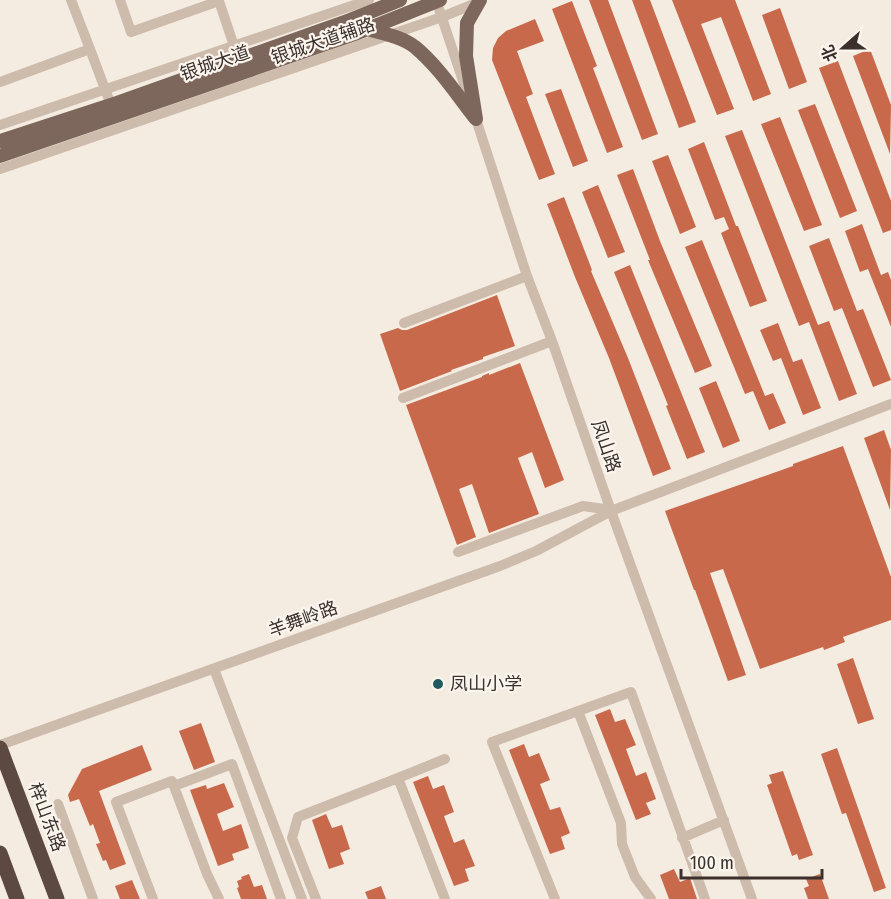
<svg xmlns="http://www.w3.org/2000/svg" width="891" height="899" font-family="'Fira Sans Condensed','Noto Sans SC',sans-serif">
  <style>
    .building { fill: #c8694b }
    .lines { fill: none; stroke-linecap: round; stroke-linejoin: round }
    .minor { stroke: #cdbbac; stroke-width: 10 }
    .major { stroke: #7d675c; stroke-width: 14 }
    .highway { stroke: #5c4a42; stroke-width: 15 }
    .poi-dot { fill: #1f5a5e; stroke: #fbf5ee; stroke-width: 2 }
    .labels { text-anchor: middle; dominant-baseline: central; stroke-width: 4.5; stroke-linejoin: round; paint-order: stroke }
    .street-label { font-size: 18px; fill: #3b302b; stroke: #fbf5ee }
    .poi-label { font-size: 18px; fill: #3b302b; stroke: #fbf5ee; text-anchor: start }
  </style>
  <rect width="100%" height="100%" fill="#f4ebe1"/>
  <!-- building -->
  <path class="building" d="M589,0H608L658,134L642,140Z
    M632,0H650L696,122L679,128Z
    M672,0H735L771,94L753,101L721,17L701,24L734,109L717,115Z
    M572,1L597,66L593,68L623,147L607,153L552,9Z
    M780,8L807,82L789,89L762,15Z
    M535,19L544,41L517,51L533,94L526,97L555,174L539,180L492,60L493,48L498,38L506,31Z
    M870,49L891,105L890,154L853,56Z
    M838,61L891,201V230L883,233L819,68Z
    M561,89L588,161L573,167L545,94Z
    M815,104L857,211L840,218L798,110Z
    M780,117L822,225L804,231L761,124Z
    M742,130L818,325L829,321L857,394L839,401L809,322L799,326L725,136Z
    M704,142L736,226H738L767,301L750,307L721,233L729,229L724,217L715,220L688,149Z
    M668,155L696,227L680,234L652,161Z
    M633,169L660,241L712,366L695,373L648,260H650L617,175Z
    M598,185L625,252L608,258L582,192Z
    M564,197L592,270L591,271L628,358L671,469L653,476L609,358L575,277L547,204Z
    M862,224L881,275L888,272L891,280V327L868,269L860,272L845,231Z
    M829,238L857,311L863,309L891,380L873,387L842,308L834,311L809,246Z
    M702,240L765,396L773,393L786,423L769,430L753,391L745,394L685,247Z
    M630,265L705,452L687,459L666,406L668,405L614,272Z
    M497,295L515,346L483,357V359L451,370L452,371L400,391L380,334L398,328L402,330H407Z
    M778,323L793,362L802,359L821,408L803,415L781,358L773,361L760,330Z
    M520,363L564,480L545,488L532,452L518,458L539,514L489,533L472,484L459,489L476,537L457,545L406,405L482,377V376L489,373V375Z
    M716,381L740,441L723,448L699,388Z
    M884,430L891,450L890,510L864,438Z
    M843,446L891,577V620L843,637L845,642L824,650L823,647L760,669L723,569L710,573L746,675L728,681L695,590H694L665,511L793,466V464Z
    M853,658L874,719L858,724L837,664Z
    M610,709L615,722L625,719L636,745L626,749L636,776L646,772L656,799L646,803L651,814L636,820L595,715Z
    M201,723L215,762L194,770L179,731Z
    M524,744L529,757L539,753L550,780L540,784L550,810L560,807L570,833L561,837L565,849L550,854L509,750Z
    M142,745L152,770L99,791L126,864L110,870L106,860L103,861L96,844L100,843L93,824L90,826L79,799L70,802L68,795L82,769Z
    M837,748L886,888L874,892L846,813L842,814L821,754Z
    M783,771L813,855L799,860L797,854L792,856L767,785L772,783L769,775Z
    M428,776L433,789L444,785L454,812L444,816L454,843L464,839L475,866L465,869L469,881L454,886L413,782Z
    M224,783L234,807L217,814L223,831L241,824L249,848L232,854L234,860L218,866L190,790L206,785L207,789Z
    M326,814L332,828L342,825L350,849L340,853L344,864L329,869L312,820Z
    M674,869L680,882L690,878L697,899H669L660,875Z
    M249,874L254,887L262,885L267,899H241L237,888L239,887L237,881L242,879L241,877Z
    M820,874L829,899H808L804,888L809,886L806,879Z
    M132,880L140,899H120L115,886Z
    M381,886L386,899H368L365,892Z"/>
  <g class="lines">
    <!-- minor -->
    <path class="minor" d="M71,0L90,49
      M120,0L131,32L219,1L236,52
      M436,0L467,93
      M0,82L90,49L111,105
      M474,113L527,276L552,341L611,511L752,899
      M0,125L369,0
      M0,169L442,17L481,1
      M404,323L527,276
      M403,398L552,341
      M458,552L583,506L611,510
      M214,669L302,899
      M578,711L621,823L622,844L635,877L651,899
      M0,745L500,566L536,551L611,511L891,404
      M174,786L232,764L281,899
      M58,804L93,899
      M682,838L724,820
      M153,899L116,802L172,781L207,874L219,899
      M316,899L292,838L298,817L398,778
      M445,899L398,778L445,759
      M555,899L492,742L631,692L705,899"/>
    <!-- major -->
    <path class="major" d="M367,29C382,33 402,37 415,47C439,67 457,95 476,119L466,56L467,23L480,0
      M0,141L111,105L350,20L400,0
      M0,156L355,34L440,0"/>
    <!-- highway -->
    <path class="highway" d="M0,748L57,899
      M0,853L17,899"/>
  </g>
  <!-- markers -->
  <circle class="poi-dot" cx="438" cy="684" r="6"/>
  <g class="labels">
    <!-- street labels -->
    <g class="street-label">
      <text transform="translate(323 41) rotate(-19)">银城大道辅路</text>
      <text transform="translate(215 63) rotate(-19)">银城大道</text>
      <text transform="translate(606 446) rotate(71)">凤山路</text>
      <text transform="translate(303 619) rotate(-20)">羊舞岭路</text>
      <text transform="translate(47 817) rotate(69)">梓山东路</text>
    </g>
    <!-- poi labels -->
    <g class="poi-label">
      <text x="450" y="684">凤山小学</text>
    </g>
  </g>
  <!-- north arrow -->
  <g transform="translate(843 48) rotate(249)" stroke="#fbf5ee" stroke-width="4.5" paint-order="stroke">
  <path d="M0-4.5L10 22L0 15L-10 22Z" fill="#3b302b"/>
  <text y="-9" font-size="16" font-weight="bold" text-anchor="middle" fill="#3b302b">北</text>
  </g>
  <!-- scale -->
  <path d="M681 869v9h141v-9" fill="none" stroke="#3b302b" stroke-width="3"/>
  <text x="690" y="869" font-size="18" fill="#3b302b" stroke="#fbf5ee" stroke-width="4.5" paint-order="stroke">100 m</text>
</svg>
